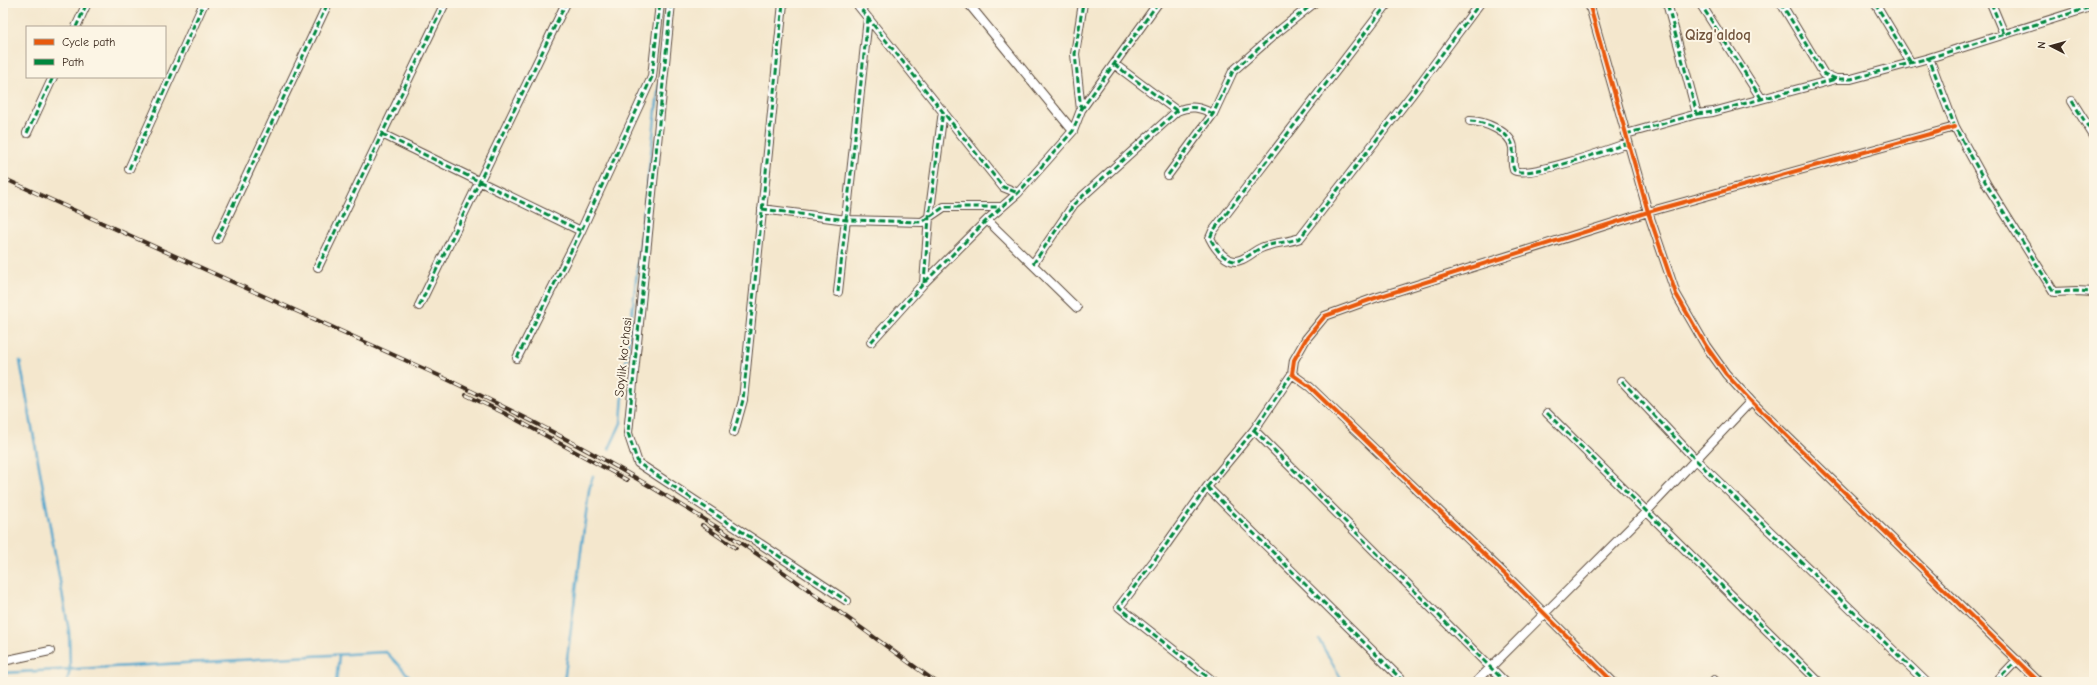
<svg xmlns="http://www.w3.org/2000/svg" width="2097" height="685" font-family="'Comic Neue',sans-serif">
  <style>
    .lines { fill: none; stroke-linecap: round; stroke-linejoin: round }
    .stream { stroke: #51a6cd; stroke-width: 2.5 }
    .minor-casing { stroke: #574638; stroke-width: 10 }
    .minor { stroke: #fff; stroke-width: 8 }
    .rail-casing { stroke: #3b2a1e; stroke-width: 4 }
    .rail { stroke: #fcf5e5; stroke-width: 2.5; stroke-dasharray: 8; stroke-linecap: butt }
    .quiet { stroke: #00873e; stroke-width: 3; stroke-dasharray: 6 3; stroke-linecap: butt }
    .cycleway-casing { stroke: #fcf5e5; stroke-width: 6 }
    .cycleway { stroke: #e8590c; stroke-width: 4 }
    .labels { text-anchor: middle; dominant-baseline: central; stroke-width: 4; stroke-linejoin: round; paint-order: stroke }
    .street-label { font-size: 13px; fill: #3b2a1e; stroke: #fcf5e5 }
    .quarter-label { font-size: 15px; font-weight: bold; fill: #71543d; stroke: #fcf5e5 }
  </style>
  <rect width="100%" height="100%" fill="#fcf5e5"/>
  <filter id="ink" filterUnits="userSpaceOnUse"><feTurbulence type="fractalNoise" baseFrequency=".025" numOctaves="2"/><feDisplacementMap in="SourceGraphic" scale="8" xChannelSelector="R" yChannelSelector="G"/><feConvolveMatrix kernelMatrix="1 2 1 2 8 2 1 2 1" color-interpolation-filters="sRGB"/></filter>
  <filter id="wash" filterUnits="userSpaceOnUse"><feTurbulence type="fractalNoise" baseFrequency=".012" numOctaves="4" result="noise"/><feDisplacementMap in="SourceGraphic" scale="16" xChannelSelector="R" yChannelSelector="G"/><feGaussianBlur stdDeviation="0.9" result="paint"/><feColorMatrix in="noise" values="0 0 0 0 0 0 0 0 0 0 0 0 0 0 0 0 0 1.4 0 .05"/><feComposite in="paint" operator="in"/></filter>
  <g filter="url(#wash)">
    <rect width="100%" height="100%" fill="#f4e7cd"/>
    <g class="lines">
      <!-- stream -->
      <path class="stream" d="M661,68L667,3
        M20,361L69,631L70,669L67,682
        M609,449L621,423L624,381L659,85
        M1319,640L1343,682
        M3,673L386,652L415,682
        M336,682L339,656
        M564,682L589,490L593,476"/>
    </g>
  </g>
  <g filter="url(#ink)">
    <g class="lines">
      <defs>
        <path id="minor" d="M671,3L628,433L638,463L847,601
          M856,3L1003,187L1018,193
          M968,3L1073,131
          M1388,3L1213,231L1210,238C1215,248 1227,265 1240,260C1247,258 1254,251 1261,248C1274,242 1287,243 1300,238L1413,93L1480,3
          M1589,3L1648,212L1676,294L1706,346L1726,374L1751,401L2039,682
          M1700,3L1761,98
          M1781,3L1824,74L1836,79H1851L1929,58L1955,127L1987,185L2054,292L2076,291L2094,292
          M1875,3L1911,63
          M1991,3L2004,34
          M76,27L87,3
          M1929,58L2094,6
          M1114,64L1177,111
          M2072,101L2094,136
          M1081,110L1158,3
          M1697,114L1713,112L1836,79
          M1470,121C1483,121 1512,132 1513,148C1514,155 1511,162 1514,170C1524,180 1611,149 1628,143
          M27,133L53,77
          M382,134L581,231
          M1626,134L1697,114L1667,3
          M129,169L204,3
          M1168,175L1213,114L1233,71L1275,34L1314,3
          M762,209L847,220L922,222L944,207H1000
          M987,220L1077,308
          M217,239L328,3
          M1033,264L1074,204L1177,111C1191,105 1200,107 1213,114
          M318,267L445,3
          M924,283L929,217L943,111
          M838,292L868,18
          M419,306L566,3
          M871,342L924,283L987,220L1018,193L1073,131L1081,110L1075,54L1083,3
          M517,358L581,231L652,77L660,3
          M1622,381L1696,460L1926,682
          M1547,413L1819,682
          M1254,430L1505,682
          M734,432L743,400L783,3
          M1207,487L1404,682
          M3,661L50,651
          M1714,680L1716,682
          M1214,682L1119,607L1163,549L1207,487L1254,430L1292,374
          M1476,682L1648,510L1751,401
          M1613,682L1513,582L1310,387L1292,374L1294,360L1306,339L1325,316L1375,298L1648,212L1955,127
          M1996,682L2017,660"/>
      </defs>
      <!-- minor casing -->
      <use href="#minor" class="minor-casing"/>
      <!-- minor -->
      <use href="#minor" class="minor"/>
      <defs>
        <path id="rail" d="M3,178L440,376C536,421 629,471 718,528C793,576 864,631 936,682
          M466,395L506,414L627,480
          M702,525L736,548"/>
      </defs>
      <!-- rail casing -->
      <use href="#rail" class="rail-casing"/>
      <!-- rail -->
      <use href="#rail" class="rail"/>
      <!-- quiet -->
      <path class="quiet" d="M671,3L628,433L638,463L847,601
        M856,3L1003,187L1018,193
        M1388,3L1213,231L1210,238C1215,248 1227,265 1240,260C1247,258 1254,251 1261,248C1274,242 1287,243 1300,238L1413,93L1480,3
        M1700,3L1761,98
        M1781,3L1824,74L1836,79H1851L1929,58L1955,127L1987,185L2054,292L2076,291L2094,292
        M1875,3L1911,63
        M1991,3L2004,34
        M76,27L87,3
        M1929,58L2094,6
        M1114,64L1177,111
        M2072,101L2094,136
        M1081,110L1158,3
        M1697,114L1713,112L1836,79
        M1470,121C1483,121 1512,132 1513,148C1514,155 1511,162 1514,170C1524,180 1611,149 1628,143
        M27,133L53,77
        M382,134L581,231
        M1626,134L1697,114L1667,3
        M129,169L204,3
        M1168,175L1213,114L1233,71L1275,34L1314,3
        M762,209L847,220L922,222L944,207H1000
        M217,239L328,3
        M1033,264L1074,204L1177,111C1191,105 1200,107 1213,114
        M318,267L445,3
        M924,283L929,217L943,111
        M838,292L868,18
        M419,306L566,3
        M871,342L924,283L987,220L1018,193L1073,131L1081,110L1075,54L1083,3
        M517,358L581,231L652,77L660,3
        M1622,381L1696,460L1926,682
        M1547,413L1819,682
        M1254,430L1505,682
        M734,432L743,400L783,3
        M1207,487L1404,682
        M1714,680L1716,682
        M1214,682L1119,607L1163,549L1207,487L1254,430L1292,374
        M1996,682L2017,660"/>
      <defs>
        <path id="cycleway" d="M1589,3L1648,212L1676,294L1706,346L1726,374L1751,401L2039,682
          M1613,682L1513,582L1310,387L1292,374L1294,360L1306,339L1325,316L1375,298L1648,212L1955,127"/>
      </defs>
      <!-- cycleway casing -->
      <use href="#cycleway" class="cycleway-casing"/>
      <!-- cycleway -->
      <use href="#cycleway" class="cycleway"/>
    </g>
  </g>
  <g class="labels">
    <!-- street labels -->
    <g class="street-label">
      <text transform="translate(623 357) rotate(-84)">Soylik ko'chasi</text>
    </g>
    <!-- quarter labels -->
    <g class="quarter-label">
      <text x="1718" y="35">Qizg'aldoq</text>
    </g>
  </g>
  <!-- margin -->
  <rect width="2097" height="685" fill="none" stroke="#fcf5e5" stroke-width="16"/>
  <!-- legend -->
  <rect x="26" y="26" width="140" height="52" fill="#fcf5e5" stroke="#afa495"/>
  <rect x="34" y="39" width="20" height="6" fill="#e8590c" stroke="#afa495"/>
  <text x="62" y="46" font-size="12" fill="#3b2a1e">Cycle path</text>
  <rect x="34" y="59" width="20" height="6" fill="#00873e" stroke="#afa495"/>
  <text x="62" y="66" font-size="12" fill="#3b2a1e">Path</text>
  <!-- north arrow -->
  <g transform="translate(2051 46) rotate(276)" stroke="#fcf5e5" stroke-width="3" paint-order="stroke">
  <path d="M0-3L7 15L0 10L-7 15Z" fill="#3b2a1e"/>
  <text y="-6" font-size="11" font-weight="bold" text-anchor="middle" fill="#3b2a1e">N</text>
  </g>
</svg>
